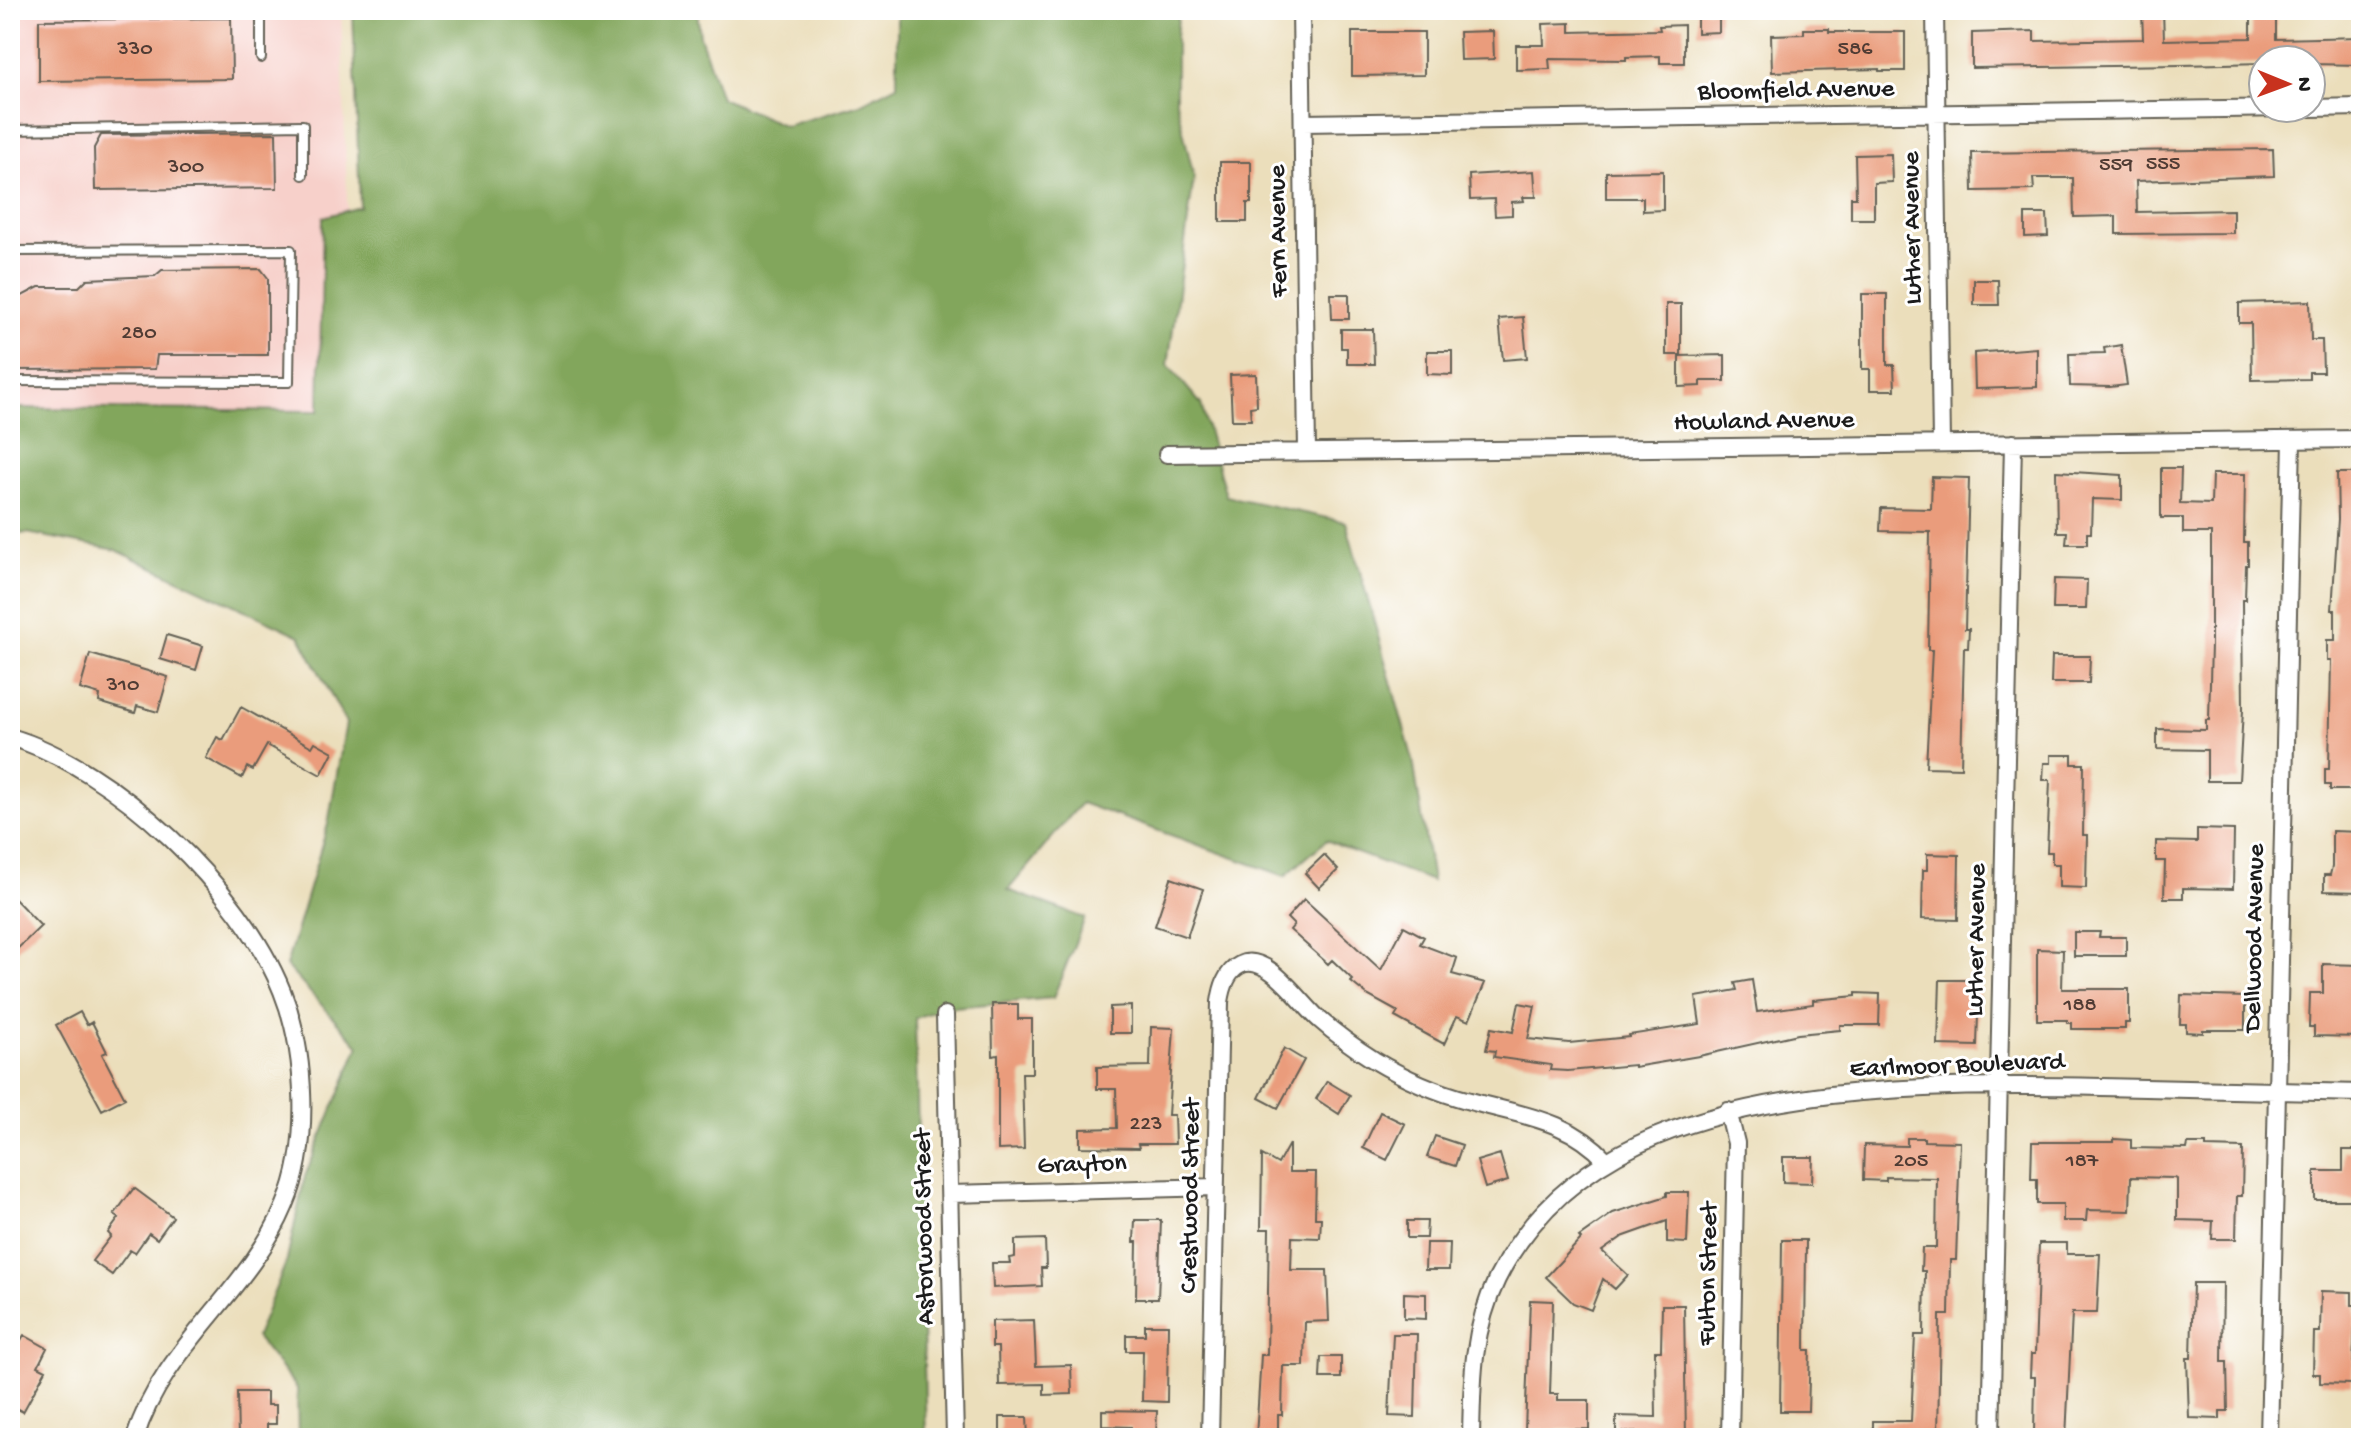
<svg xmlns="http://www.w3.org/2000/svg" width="2371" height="1448" font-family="'Gochi Hand',sans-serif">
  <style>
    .built { fill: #f7d0ca }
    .forest { fill: #82a65c; stroke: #4f613c; stroke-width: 2 }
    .building { fill: #ea9c7c }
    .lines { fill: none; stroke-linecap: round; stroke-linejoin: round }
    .service-casing { stroke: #646054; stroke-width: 12 }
    .minor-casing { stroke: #646054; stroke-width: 20 }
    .service { stroke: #fff; stroke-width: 8 }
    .minor { stroke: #fff; stroke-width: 16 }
    .labels { text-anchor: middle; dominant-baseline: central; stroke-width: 6; stroke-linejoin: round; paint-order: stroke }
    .number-label { font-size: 22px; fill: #503c34 }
    .street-label { font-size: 26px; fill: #1c1c1c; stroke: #fff }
  </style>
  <rect width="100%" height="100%" fill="#fff"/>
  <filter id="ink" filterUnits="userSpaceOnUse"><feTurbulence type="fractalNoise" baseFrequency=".0125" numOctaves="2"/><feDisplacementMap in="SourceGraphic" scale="16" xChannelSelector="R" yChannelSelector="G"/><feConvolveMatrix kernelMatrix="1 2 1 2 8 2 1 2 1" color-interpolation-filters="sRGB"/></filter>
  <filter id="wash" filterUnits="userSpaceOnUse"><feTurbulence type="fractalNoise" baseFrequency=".006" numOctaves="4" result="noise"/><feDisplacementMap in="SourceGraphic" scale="32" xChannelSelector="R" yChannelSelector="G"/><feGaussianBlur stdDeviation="1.8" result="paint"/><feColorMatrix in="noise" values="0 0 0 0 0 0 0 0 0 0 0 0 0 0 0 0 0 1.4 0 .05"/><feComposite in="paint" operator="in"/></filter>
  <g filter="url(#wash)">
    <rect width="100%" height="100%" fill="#ebdebb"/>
    <!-- built -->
    <path class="built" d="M10,10H341L354,420L10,421Z"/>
    <!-- forest -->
    <path class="forest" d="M353,10H697L700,36L721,98L785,126L860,104L897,85V10H1179L1176,37V101L1194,177L1168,365L1201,404L1226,496L1346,522L1413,760L1432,881L1346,849L1327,840L1285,876L1081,803L1008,890L1085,918L1053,998L943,1008L915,1018L926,1438H298L297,1388L256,1337L287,1260L305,1176L359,1046L286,966L328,824L346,723L300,636L116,550L27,533L10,535V408L319,411L323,217L360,207Z"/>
    <g id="blocks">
      <!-- building -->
      <path class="building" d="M1697,10H1719V32L1697,33Z
        M2142,10H2163L2164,40L2251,38V19L2276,18V39L2361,37V65L2311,64V60H2263V63L2182,65L1972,68V33L2034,31V41L2143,39Z
        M231,18L232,79L39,81V20Z
        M1570,23V32L1660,30L1659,26L1684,25V63H1660V56L1626,57V60L1549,59L1550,69L1516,70V45H1544L1543,24Z
        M1804,29H1829V32H1905V71H1879V69L1772,72L1771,35L1804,34Z
        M1493,31L1494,59L1460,60L1459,32Z
        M1352,32H1424V75L1352,76Z
        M276,133L277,188L95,190L94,148L101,135Z
        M2273,149L2274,176L2136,181L2137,212L2233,210V233L2116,234V216L2074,217L2073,178H2033L2034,190L1973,191L1972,153Z
        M1891,154L1892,182L1874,183V219H1851V197H1856L1855,155Z
        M1220,162H1251V203H1247V222H1220Z
        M1534,171L1536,197H1523L1524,201L1512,202V215L1495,216L1494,199L1470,200L1469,175Z
        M1663,171V210L1643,211V198H1606V172Z
        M2025,214H2047L2048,236L2025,237Z
        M261,269L268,278V355H157L155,369L10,370V313L20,297L39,287H79L87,279L155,276L162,270Z
        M1974,280H1998L1999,305H1974Z
        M1331,294H1349V319H1332Z
        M1862,294H1887V365H1894L1895,390H1870V369H1862Z
        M2310,301L2311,340H2322L2323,372H2309V379L2252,380L2251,323H2239V303Z
        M1666,304H1681V355H1666Z
        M1523,317L1527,358L1503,360L1499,319Z
        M1341,329H1373L1374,364H1347V348H1341Z
        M2121,345L2127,385L2110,387L2070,386L2069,354L2105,353L2104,348Z
        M2037,348V387L1975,389L1974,353Z
        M1427,351H1452V375L1427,374Z
        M1725,355V381H1701V386L1679,387V356Z
        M1256,374L1257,406L1250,407L1251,420H1232L1230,375Z
        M2161,468H2181L2180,503L2211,504L2212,474H2245L2244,542H2248V565H2246L2245,600H2242L2243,710L2239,781H2207V750L2157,749V729L2206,730V720H2209L2211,644V533H2183V518H2161Z
        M2056,471L2122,475V500L2092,499L2091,533H2087V544H2066L2067,532H2057Z
        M2337,473H2361L2360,790H2330V785H2325V769H2329L2331,660H2327V640H2335V610H2332L2338,519Z
        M1932,477L1969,478L1965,629H1969L1968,648H1964L1961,768L1926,767L1932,650H1928L1930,532L1880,531L1881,508L1931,509Z
        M2054,579L2087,580L2086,609H2053Z
        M167,635L203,646L196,670L160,659Z
        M90,654L168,677L158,712L137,706L135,713L99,702L100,695L80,689Z
        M2052,656H2090L2089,683H2051Z
        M241,707L312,747L315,742L333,752L321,775L267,745L253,770L247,767L242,778L206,758L217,737L223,740Z
        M2051,755H2072V764H2084L2083,835H2087L2086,888L2059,887V864H2052V852H2047L2050,780H2043L2044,763H2051Z
        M2197,829L2234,830L2233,889L2183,888V898H2164L2165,861H2156V841L2197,842Z
        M2332,831L2361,832V892L2324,891V875H2330L2332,867Z
        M1927,854L1959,855L1958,920L1922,919L1923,870H1927Z
        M1324,855L1338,870L1319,888L1305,873Z
        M1171,878L1203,889L1187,937L1155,926Z
        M10,894L41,926L10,956Z
        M1304,899L1381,970L1404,926L1424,937L1420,944L1457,958L1452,974L1485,983L1469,1021L1457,1016L1444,1044L1395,1017L1398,1012L1367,995L1351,982L1353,980L1332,960L1328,964L1290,930L1294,925L1287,918Z
        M2074,932H2100L2099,937H2126V956H2074Z
        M2037,949L2063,950L2062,989H2129V1023H2125V1029H2072V1023H2067V1020H2037Z
        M2323,964L2361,965V1037L2314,1036V1027H2309L2310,993H2323Z
        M1752,980L1757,1012L1813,1004V1000L1856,996V993L1880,994L1879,1025H1840V1030L1798,1034L1699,1056L1634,1067V1065L1568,1071L1550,1070L1551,1065L1494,1057L1495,1051L1486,1050L1491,1028L1513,1032L1519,1003L1535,1006L1528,1039L1569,1043L1629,1037V1035L1700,1024L1696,997L1737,990L1735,983Z
        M1940,980H1979L1977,1046L1938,1045Z
        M2181,995L2245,997V1030H2203V1033L2186,1032V1024H2180Z
        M992,1004H1018V1019H1032V1073H1022L1024,1149L998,1150V1055L993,1056Z
        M1131,1006V1033H1110V1007Z
        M80,1012L87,1025L92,1022L107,1052L102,1054L125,1098L102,1110L56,1025Z
        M1151,1027L1174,1028L1168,1115H1174L1175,1144H1138L1139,1148L1080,1147V1129L1117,1128L1116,1089H1097V1067L1150,1066Z
        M1284,1048L1304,1060L1278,1108L1259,1098Z
        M1327,1081L1350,1095L1339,1114L1316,1099Z
        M1380,1112L1405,1124L1387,1160L1363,1148Z
        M1435,1136L1462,1145L1455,1166L1427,1157Z
        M1907,1138H1924V1141L1960,1142L1956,1260H1950L1949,1315H1940L1938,1438H1873V1421H1911L1915,1335H1924L1925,1271H1921L1922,1248H1936L1937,1178L1886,1177V1181L1863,1180L1864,1145L1907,1146Z
        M2114,1139L2131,1140V1148L2187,1149L2188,1144H2206V1147L2243,1148L2242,1196H2237L2236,1239H2212L2213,1221L2177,1220V1179L2175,1178L2131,1177L2130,1211L2087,1210L2086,1221H2063V1204H2037V1179H2031L2032,1142H2114Z
        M1289,1144V1172H1316L1315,1218H1321L1320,1238L1292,1237L1291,1270H1327L1329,1321L1305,1322L1304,1366H1283L1282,1415H1278V1438H1256L1261,1355H1267L1269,1229H1261L1262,1155L1278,1164Z
        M2343,1150H2361V1175H2357V1200H2315V1171H2343Z
        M1500,1154L1508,1181L1485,1188L1477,1161Z
        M1783,1157H1813L1812,1183L1783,1182Z
        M134,1188L173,1217L157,1239L149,1233L135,1253L130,1250L112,1275L92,1261L111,1236L108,1233L119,1218L114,1215Z
        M1667,1192H1689L1687,1243L1667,1242V1221L1622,1237L1602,1251L1628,1275L1615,1289L1603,1279L1591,1310L1573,1303L1546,1277L1581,1239L1579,1237L1613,1213L1667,1196Z
        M1135,1220H1161L1158,1299H1136L1137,1242H1134Z
        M1407,1221H1427L1426,1238H1407Z
        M1045,1239L1046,1268H1041L1042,1286L993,1288L992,1263H1010L1009,1258L1015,1257V1240Z
        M1782,1240H1806L1805,1350H1810L1808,1411H1780Z
        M1426,1243H1450L1449,1270H1425Z
        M2039,1243H2067V1254H2100L2097,1313H2072L2066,1438H2038V1435H2034L2035,1377H2030L2031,1354H2035Z
        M2193,1283H2223L2222,1362H2227L2228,1411H2220V1419L2189,1418L2187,1358H2191Z
        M2321,1291L2352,1292V1305H2356L2352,1384L2320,1383V1374H2313L2314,1332H2320Z
        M1404,1293L1426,1294V1319L1404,1318Z
        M1530,1300L1553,1301L1550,1394H1558V1400H1589V1429L1525,1430Z
        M1662,1305H1684L1686,1438H1653V1432H1616V1416L1656,1417L1655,1351H1661Z
        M1034,1320L1036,1366L1071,1365L1072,1394L1044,1395V1384L999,1385L998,1347H992V1321Z
        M1145,1325H1168L1167,1402L1142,1401L1143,1351H1126V1335H1145Z
        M1393,1334H1417L1415,1417L1389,1416Z
        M24,1335L47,1348L38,1366L46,1370L23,1412L10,1405V1341L18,1345Z
        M1321,1357H1341V1378H1320Z
        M237,1392H267V1405H276V1424H267V1438H238Z
        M1102,1410L1157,1411L1156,1438H1130L1131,1427L1102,1426Z
        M1000,1417H1027L1028,1438H1000Z"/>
    </g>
  </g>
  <g filter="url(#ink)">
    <use href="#blocks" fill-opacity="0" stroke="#646054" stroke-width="2"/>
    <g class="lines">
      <defs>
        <path id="service" d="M261,58V10
          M10,130L303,125V175
          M10,251L291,250L289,382L10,381"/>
        <path id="minor" d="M1301,10L1307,452
          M1935,10L1941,444
          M2311,108L2361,107
          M1303,123L2291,108
          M1167,454L2361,439
          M10,737C114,767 242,890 282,991C306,1051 311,1145 285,1205C249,1292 162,1347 135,1438
          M945,1015L955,1438
          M1728,1111L1736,1143L1730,1438
          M950,1194L1216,1187
          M1210,1438L1220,1002C1222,988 1226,972 1240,965C1267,951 1301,1004 1320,1020C1337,1035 1355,1048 1374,1060C1404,1078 1436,1092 1470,1101C1523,1116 1568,1119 1607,1161
          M1471,1438C1472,1382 1472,1330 1497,1279C1562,1149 1698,1111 1831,1095C1921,1085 2010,1085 2102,1087C2188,1089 2275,1091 2361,1093
          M1991,1438L2013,443
          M2269,1438L2292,440"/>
      </defs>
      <!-- service casing -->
      <use href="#service" class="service-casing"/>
      <!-- minor casing -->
      <use href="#minor" class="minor-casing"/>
      <!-- service -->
      <use href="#service" class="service"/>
      <!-- minor -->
      <use href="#minor" class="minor"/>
    </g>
  </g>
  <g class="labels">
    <!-- number labels -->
    <g class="number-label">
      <text x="135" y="50">330</text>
      <text x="1855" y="50">586</text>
      <text x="2163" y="165">555</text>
      <text x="2116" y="166">559</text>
      <text x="186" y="168">300</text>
      <text x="139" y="334">280</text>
      <text x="123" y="686">310</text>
      <text x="2080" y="1006">188</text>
      <text x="1146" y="1125">223</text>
      <text x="1911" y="1162">205</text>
      <text x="2082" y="1162">187</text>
    </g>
    <!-- street labels -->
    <g class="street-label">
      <text transform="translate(1796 92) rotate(-1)">Bloomfield Avenue</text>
      <text transform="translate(1914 228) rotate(-91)">Luther Avenue</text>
      <text transform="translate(1280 231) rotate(-91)">Fern Avenue</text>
      <text transform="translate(1764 423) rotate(-1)">Howland Avenue</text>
      <text transform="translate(2256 938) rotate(-89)">Dellwood Avenue</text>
      <text transform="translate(1978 940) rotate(-89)">Luther Avenue</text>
      <text transform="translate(1957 1067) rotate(-2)">Earlmoor Boulevard</text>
      <text transform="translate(1082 1166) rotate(-2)">Grayton</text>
      <text transform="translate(1192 1196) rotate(-89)">Crestwood Street</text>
      <text transform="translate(926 1227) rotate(-91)">Astorwood Street</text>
      <text transform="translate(1710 1274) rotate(-89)">Fulton Street</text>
    </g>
  </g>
  <!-- margin -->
  <rect width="2371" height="1448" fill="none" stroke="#fff" stroke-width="40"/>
  <!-- north arrow -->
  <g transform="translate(2287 84) rotate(91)"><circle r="38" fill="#ffffff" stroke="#a4a4a4" stroke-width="2"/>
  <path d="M0-6L14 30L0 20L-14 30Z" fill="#c8321e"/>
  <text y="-12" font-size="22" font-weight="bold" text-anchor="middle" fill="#1c1c1c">N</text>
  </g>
</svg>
